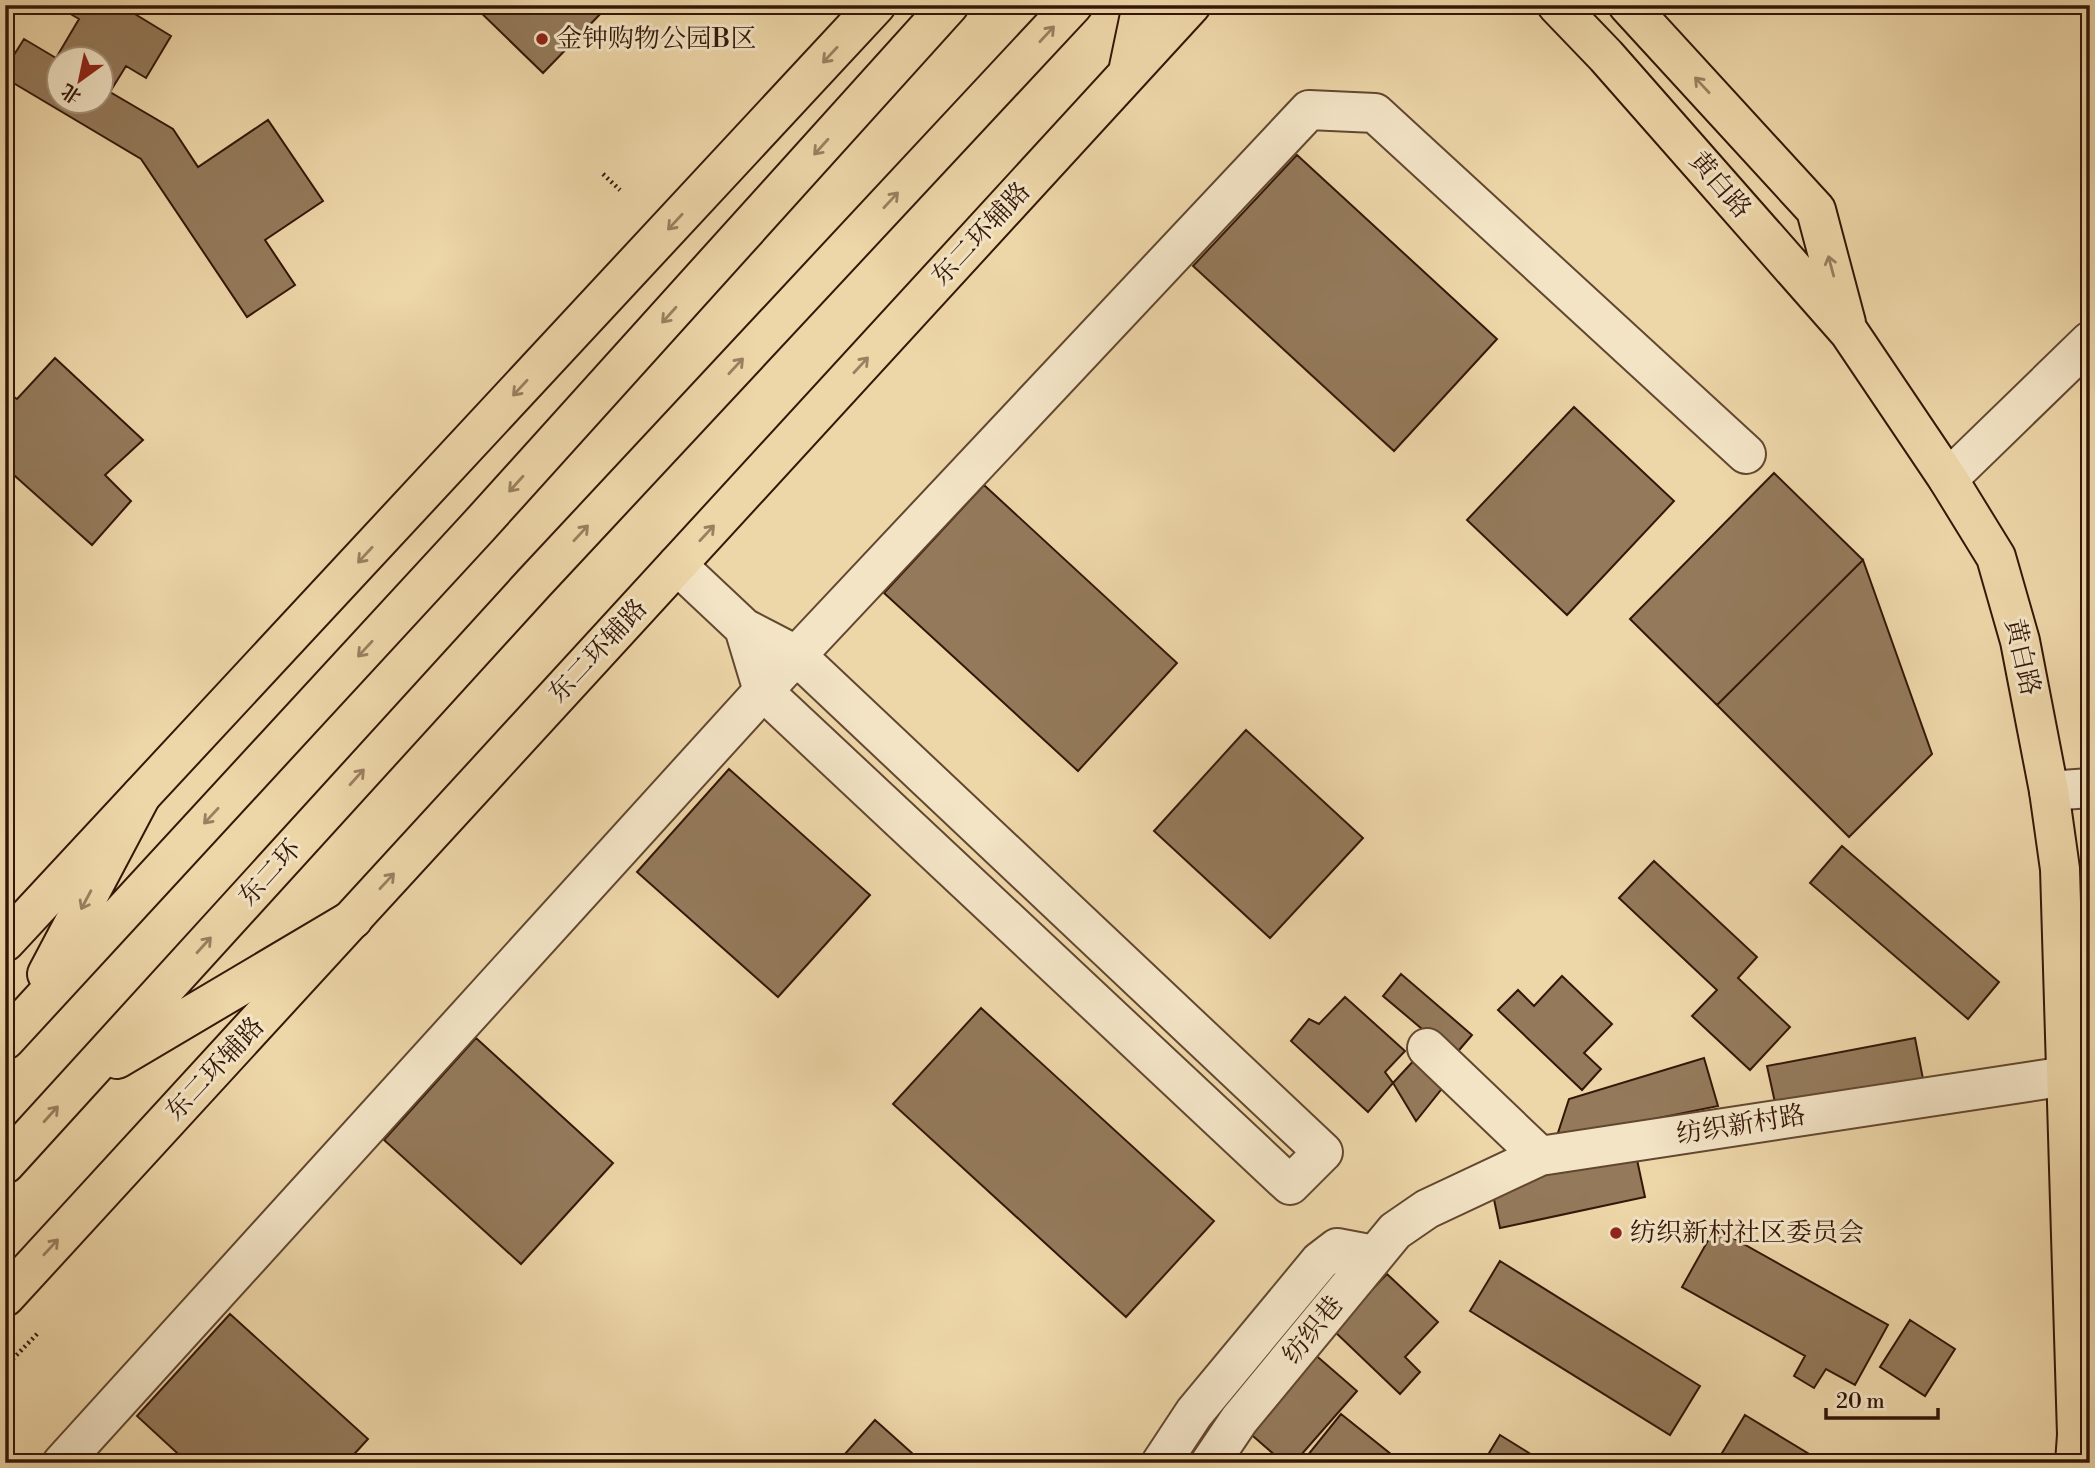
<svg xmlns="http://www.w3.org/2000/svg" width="2095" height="1468" font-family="'Libre Bodoni','Noto Serif SC',serif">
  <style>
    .building { fill: #947a5b; stroke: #341708; stroke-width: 2; fill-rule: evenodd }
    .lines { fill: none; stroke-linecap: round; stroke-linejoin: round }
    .minor-casing { stroke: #624730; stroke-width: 42 }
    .major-casing { stroke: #341708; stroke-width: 42 }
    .highway-casing { stroke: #341708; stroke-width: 42 }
    .path { stroke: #341708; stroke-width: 4.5; stroke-dasharray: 2 3.5; stroke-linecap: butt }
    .minor { stroke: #f3e4c6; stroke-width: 38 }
    .major { stroke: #edd6a8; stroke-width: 38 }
    .highway { stroke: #edd6a8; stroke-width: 38 }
    .oneway { stroke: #9a8060 }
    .poi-dot { fill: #8f2418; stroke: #f3e4c6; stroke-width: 2.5 }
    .labels { text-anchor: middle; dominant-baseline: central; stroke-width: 6; stroke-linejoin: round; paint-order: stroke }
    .poi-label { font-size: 26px; fill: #341708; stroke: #f3e4c6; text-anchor: start }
    .street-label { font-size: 26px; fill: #341708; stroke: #f3e4c6 }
  </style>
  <rect width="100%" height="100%" fill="#edd6a8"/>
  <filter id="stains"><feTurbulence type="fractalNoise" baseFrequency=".00286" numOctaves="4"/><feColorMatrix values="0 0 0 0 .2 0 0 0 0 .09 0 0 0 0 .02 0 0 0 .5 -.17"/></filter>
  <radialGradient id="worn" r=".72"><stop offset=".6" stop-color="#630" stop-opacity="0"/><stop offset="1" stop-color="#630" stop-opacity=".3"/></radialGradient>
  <!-- building -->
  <path class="building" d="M71,5H120L171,36L146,78L126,66L110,92L173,129L198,167L268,120L323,201L265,240L295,285L247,317L141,159L5,78V69L24,39L56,58L79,19L67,12ZM60,60H102V102H60Z
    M473,5H609L543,73Z
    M1297,155L1497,339L1394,451L1193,266Z
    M55,358L143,440L105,475L131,501L92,545L5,467V391L17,399Z
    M1574,407L1674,501L1567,615L1467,520Z
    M1774,473L1863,560L1717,705L1630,619Z
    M984,485L1177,663L1078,771L884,593Z
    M1863,560L1932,754L1849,837L1717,705Z
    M1246,730L1363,838L1270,938L1154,831Z
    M729,769L870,895L778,997L637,872Z
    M1842,846L1999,982L1968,1019L1810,883Z
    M1654,861L1757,957L1738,978L1790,1027L1750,1070L1692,1016L1717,990L1619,898Z
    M1401,974L1472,1035L1454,1056L1383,996Z
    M1562,976L1612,1024L1584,1053L1601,1069L1582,1090L1498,1010L1518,990L1534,1006Z
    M1345,997L1405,1051L1385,1072L1393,1083L1368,1112L1291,1041L1309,1019L1319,1024Z
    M981,1008L1214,1221L1126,1317L893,1104Z
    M476,1038L613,1163L521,1264L384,1140Z
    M1915,1038L1923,1079L1776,1107L1767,1066Z
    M1418,1056L1444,1086L1416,1121L1393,1083Z
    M1704,1058L1718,1106L1556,1139L1569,1099Z
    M1636,1155L1645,1197L1500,1228L1491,1185Z
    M1715,1228L1888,1325L1855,1385L1826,1369L1814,1388L1794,1376L1805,1356L1682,1287Z
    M1500,1261L1700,1386L1670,1435L1470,1311Z
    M1387,1274L1438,1322L1405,1357L1420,1372L1400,1394L1333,1330Z
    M230,1314L368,1439L346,1463H188L137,1416Z
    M1910,1320L1955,1349L1925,1396L1880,1367Z
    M1312,1352L1357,1391L1294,1463H1284L1246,1430Z
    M1341,1414L1402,1463L1303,1461Z
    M1745,1415L1824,1463H1716Z
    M875,1420L923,1463H837Z
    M1500,1435L1545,1463H1483Z"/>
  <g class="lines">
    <defs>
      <path id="minor" d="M1948,479L2090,341
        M677,565L744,628L796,655L1323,1152L1290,1185L763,691L744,628
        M2049,791L2090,788
        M1427,1048L1540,1156
        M62,1463L763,691L1309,110L1375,113L1746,454
        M1161,1463L1194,1413L1320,1261L1337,1248L1374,1255
        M1210,1463L1239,1420L1395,1231L1427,1209L1540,1156L2067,1076"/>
      <path id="major" d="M1557,5L1606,56L1849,332L1948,479L1996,557L2020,641L2049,791L2060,869L2077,1435L2075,1463
        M1628,5L1816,210L1846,323
        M1128,72L1142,5
        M5,942L876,5
        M5,1297L1191,5"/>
      <path id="highway" d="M47,974L141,796
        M5,1040L478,527L949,5
        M117,1059L353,919
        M5,1164L534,583L1073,5"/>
    </defs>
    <!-- minor casing -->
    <use href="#minor" class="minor-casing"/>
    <!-- major casing -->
    <use href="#major" class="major-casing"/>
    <!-- highway casing -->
    <use href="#highway" class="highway-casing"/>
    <!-- path -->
    <path class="path" d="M603,174L620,190
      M5,1367L39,1332"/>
    <!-- minor -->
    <use href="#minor" class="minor"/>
    <!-- major -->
    <use href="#major" class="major"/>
    <!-- highway -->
    <use href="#highway" class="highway"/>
  </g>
  <!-- one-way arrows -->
  <defs><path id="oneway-shaft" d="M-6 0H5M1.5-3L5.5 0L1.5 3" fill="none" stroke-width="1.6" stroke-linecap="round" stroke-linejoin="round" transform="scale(1.75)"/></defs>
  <g class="oneway">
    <use href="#oneway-shaft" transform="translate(1047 34) rotate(-47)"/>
    <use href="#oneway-shaft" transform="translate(830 55) rotate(133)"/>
    <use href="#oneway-shaft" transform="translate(1702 85) rotate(-133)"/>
    <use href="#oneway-shaft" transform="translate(821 147) rotate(132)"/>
    <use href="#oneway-shaft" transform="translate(891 200) rotate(-47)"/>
    <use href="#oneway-shaft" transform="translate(675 222) rotate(133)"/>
    <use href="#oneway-shaft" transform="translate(1831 266) rotate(-105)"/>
    <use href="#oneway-shaft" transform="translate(669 315) rotate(132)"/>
    <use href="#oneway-shaft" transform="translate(861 365) rotate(-47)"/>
    <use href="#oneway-shaft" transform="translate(736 366) rotate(-47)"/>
    <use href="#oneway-shaft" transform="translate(520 388) rotate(133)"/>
    <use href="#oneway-shaft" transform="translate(516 484) rotate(132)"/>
    <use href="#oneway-shaft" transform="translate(581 533) rotate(-47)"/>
    <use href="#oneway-shaft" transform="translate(707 533) rotate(-47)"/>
    <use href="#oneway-shaft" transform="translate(365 555) rotate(133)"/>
    <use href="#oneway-shaft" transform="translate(365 649) rotate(133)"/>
    <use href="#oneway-shaft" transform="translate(357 777) rotate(-48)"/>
    <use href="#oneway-shaft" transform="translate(211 816) rotate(133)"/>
    <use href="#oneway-shaft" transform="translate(387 881) rotate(-47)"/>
    <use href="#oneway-shaft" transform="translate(86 900) rotate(118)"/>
    <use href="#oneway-shaft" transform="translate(204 945) rotate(-48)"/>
    <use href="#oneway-shaft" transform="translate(51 1114) rotate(-48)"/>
    <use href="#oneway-shaft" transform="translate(51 1247) rotate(-47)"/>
  </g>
  <!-- markers -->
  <g class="poi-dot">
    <circle cx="542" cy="39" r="7"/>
    <circle cx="1616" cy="1233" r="7"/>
  </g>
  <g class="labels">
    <!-- poi labels -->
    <g class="poi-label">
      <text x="556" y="39">金钟购物公园B区</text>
      <text x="1630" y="1233">纺织新村社区委员会</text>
    </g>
    <!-- street labels -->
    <g class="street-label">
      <text transform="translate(1720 185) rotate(49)">黄白路</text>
      <text transform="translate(981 234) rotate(-47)">东二环辅路</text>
      <text transform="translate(598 651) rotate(-47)">东二环辅路</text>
      <text transform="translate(2022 657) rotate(77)">黄白路</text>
      <text transform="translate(270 873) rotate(-48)">东二环</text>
      <text transform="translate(215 1069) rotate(-47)">东二环辅路</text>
      <text transform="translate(1741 1125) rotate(-9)">纺织新村路</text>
      <text transform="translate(1313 1330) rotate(-51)">纺织巷</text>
    </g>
  </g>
  <!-- margin -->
  <rect width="2095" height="1468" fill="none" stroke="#edd6a8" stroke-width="28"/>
  <rect x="7" y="7" width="2081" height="1454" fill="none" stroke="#341708" stroke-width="3.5"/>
  <rect x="14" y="14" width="2067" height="1440" fill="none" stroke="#341708" stroke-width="2"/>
  <!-- north arrow -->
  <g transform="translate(80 80) rotate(213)"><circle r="33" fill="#f3e4c6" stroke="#a7927a" stroke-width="2"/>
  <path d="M0-5L12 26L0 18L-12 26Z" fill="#8f2418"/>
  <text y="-10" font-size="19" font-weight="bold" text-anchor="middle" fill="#341708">北</text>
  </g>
  <!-- scale -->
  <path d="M1826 1408v10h112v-10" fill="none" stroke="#341708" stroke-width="3.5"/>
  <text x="1836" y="1408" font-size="21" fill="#341708" stroke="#f3e4c6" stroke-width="5" paint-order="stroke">20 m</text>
  <rect width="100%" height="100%" filter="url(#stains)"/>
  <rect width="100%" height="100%" fill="url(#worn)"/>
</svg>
